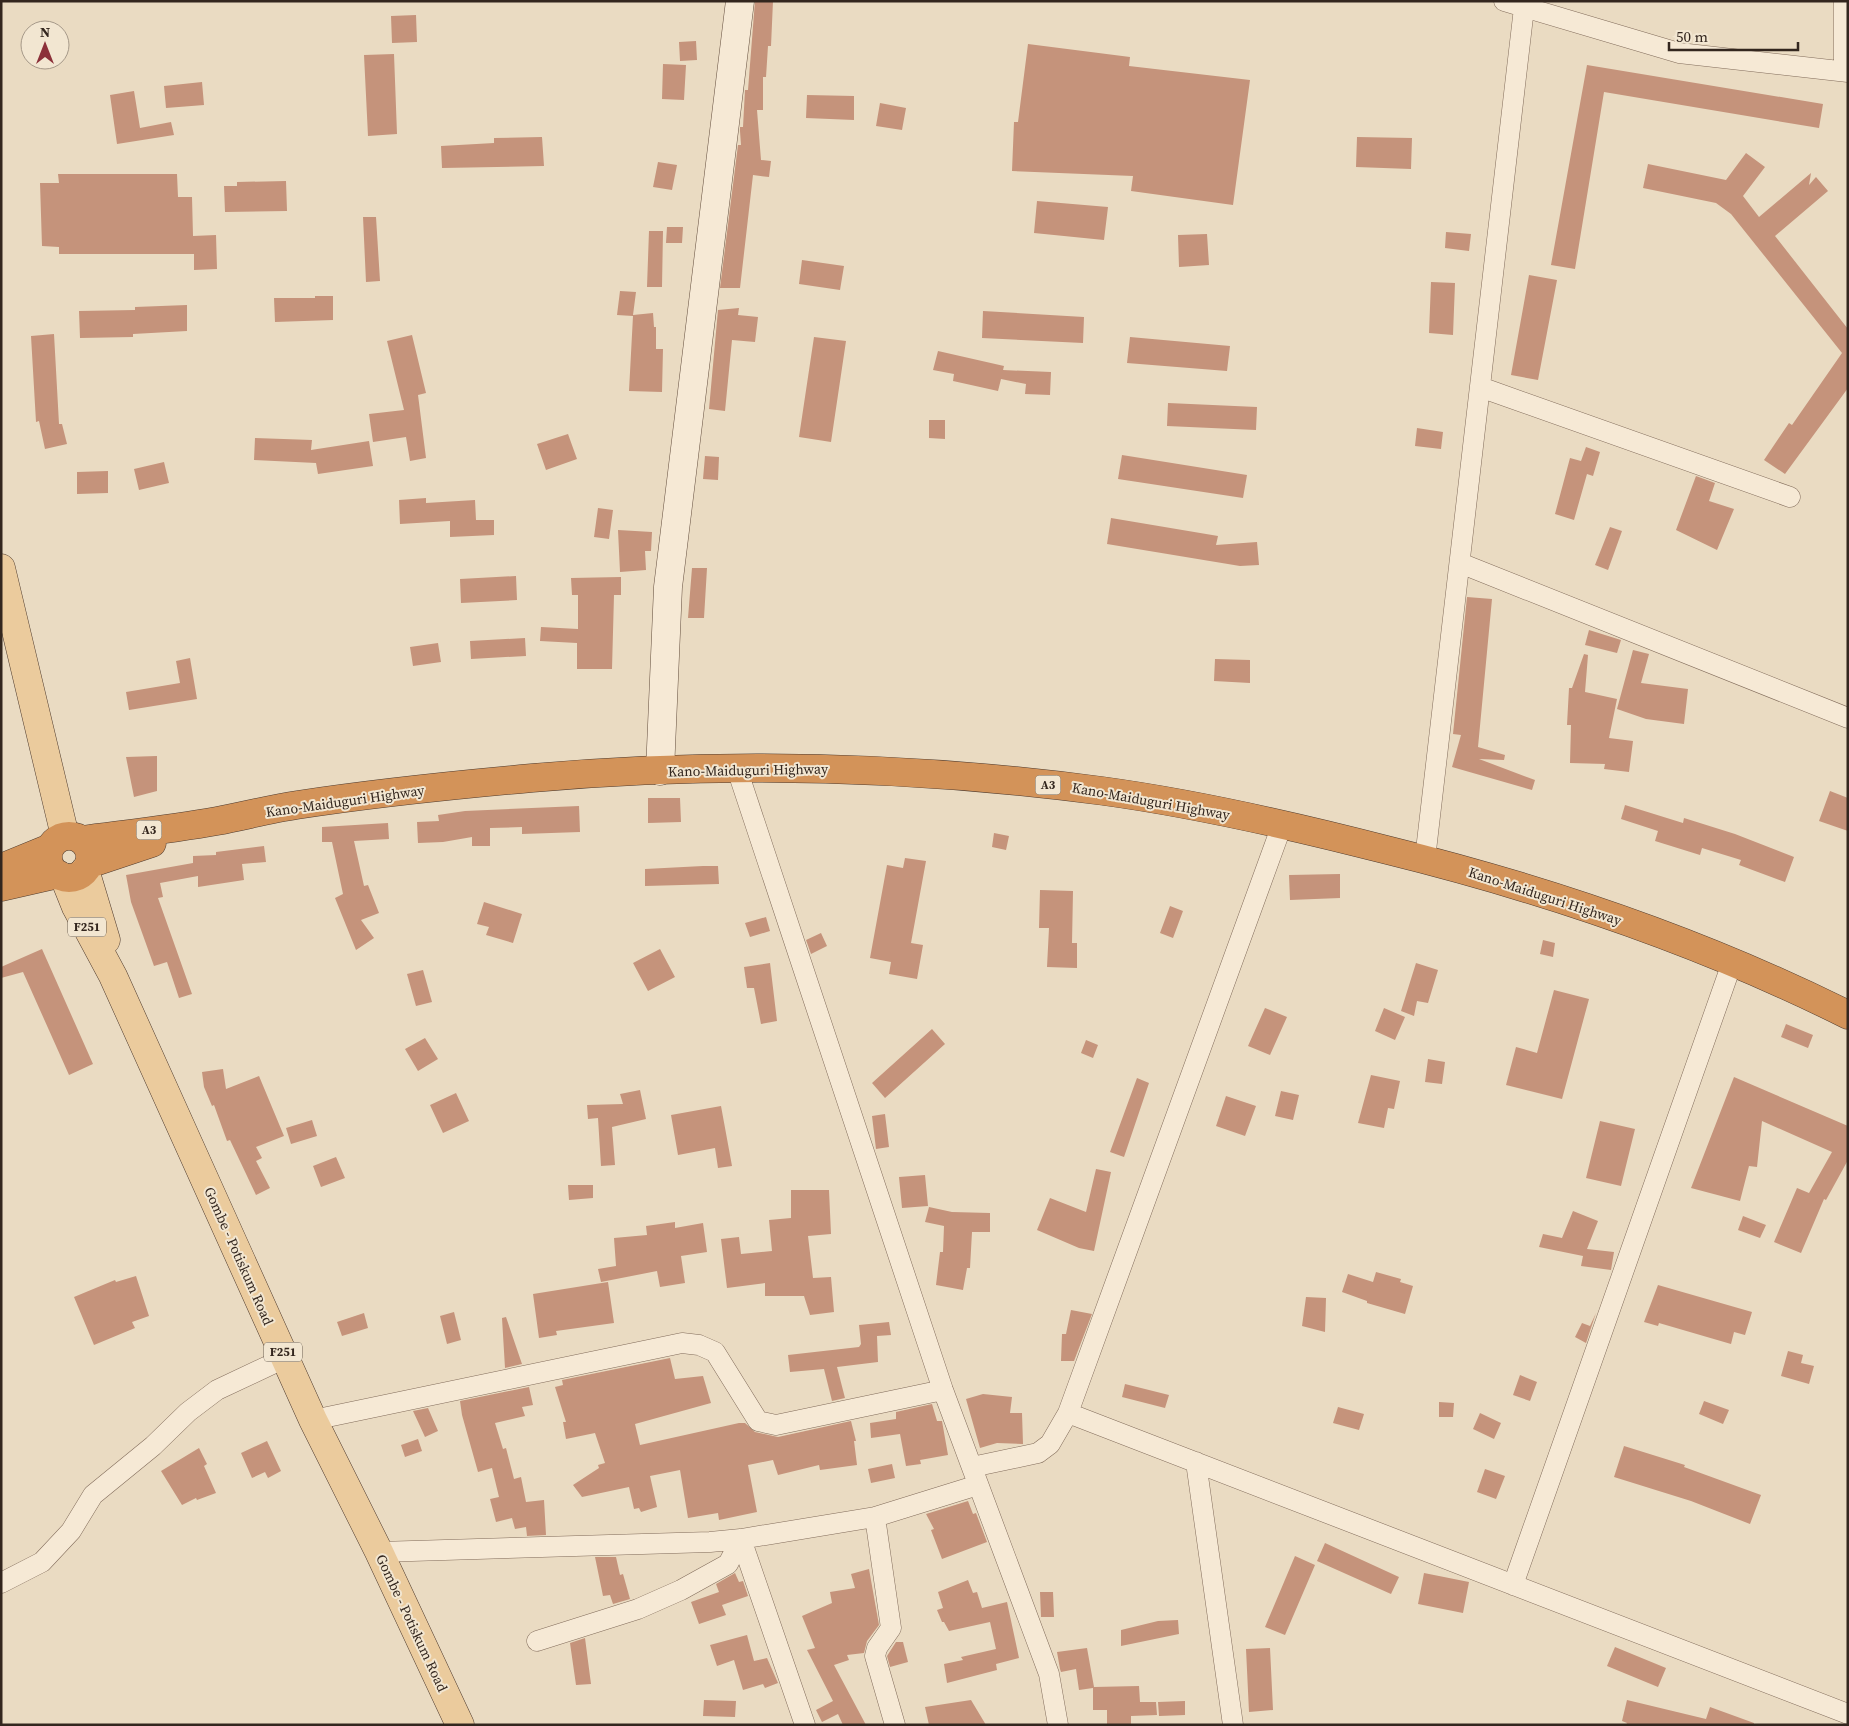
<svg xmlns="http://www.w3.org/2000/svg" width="1849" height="1726" font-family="'Source Serif 4',serif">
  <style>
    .building { fill: #c5937b }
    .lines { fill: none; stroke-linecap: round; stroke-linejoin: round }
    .street-casing { stroke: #826c5b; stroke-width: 21 }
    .secondary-casing { stroke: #644e3e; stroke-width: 29 }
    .primary-casing { stroke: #503c2f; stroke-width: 29 }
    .highway-casing { stroke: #503c2f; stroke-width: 29 }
    .street { stroke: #f6e9d5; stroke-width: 20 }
    .secondary { stroke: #f6e9d5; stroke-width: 28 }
    .primary { stroke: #ebcb9d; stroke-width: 28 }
    .highway { stroke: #d39359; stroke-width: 28 }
    .labels { text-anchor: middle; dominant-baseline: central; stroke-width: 4; stroke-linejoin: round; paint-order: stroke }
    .shield { fill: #f2e6d1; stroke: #6c6054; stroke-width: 1 }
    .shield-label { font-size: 12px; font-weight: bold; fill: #33261e }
    .street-label { font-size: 14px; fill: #33261e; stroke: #f2e6d1 }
  </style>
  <rect width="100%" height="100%" fill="#eadbc2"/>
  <!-- building -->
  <path class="building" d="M755,1H773L771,46H768L766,77H763V110H757L761,160L771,161L769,177L753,175L740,288H720L738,145H741L740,131V127H743L745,90H748Z
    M416,15L417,42L392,43L391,16Z
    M696,41L697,60L680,61L679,42Z
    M1028,44L1130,57L1129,66L1250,80L1233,205L1131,191L1133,176L1012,171L1014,122H1018Z
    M394,54L397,134L368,136L364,55Z
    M663,64L686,65L684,100L662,99Z
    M1587,65L1823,104L1819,128L1604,92L1575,269L1551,265Z
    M202,82L204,105L166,108L164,86Z
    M134,91L140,128L171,122L174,135L117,144L110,95Z
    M807,95L854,96V120L806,118Z
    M880,103L906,108L902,130L876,126Z
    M542,137L544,166L442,168L441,146L494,143V138Z
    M1357,137L1412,138L1411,169L1356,167Z
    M1746,153L1765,167L1743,196L1759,217L1811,173L1809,185L1816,177L1828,191L1775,236L1848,329V388L1785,474L1764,460L1789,423L1792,425L1842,353L1731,214L1716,203L1643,188L1648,164L1726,180Z
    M658,162L677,165L672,190L653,187Z
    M58,174H177L178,197H192L193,236L216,235L217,269L194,270V254H59V247L42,246L40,183H59Z
    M286,181L287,211L225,212L224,186H237V182Z
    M1037,201L1108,207L1104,240L1034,233Z
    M363,217H376L380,281L366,282Z
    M667,227H683L682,243H666Z
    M649,231H663L662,287H647Z
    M1446,232L1471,234L1469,251L1445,248Z
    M1207,234L1209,265L1179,267L1178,235Z
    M802,260L844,266L840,290L799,284Z
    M1529,275L1557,280L1538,380L1511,375Z
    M1431,282L1455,283L1453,335L1429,333Z
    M620,291L636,292L633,315L653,313L654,327H656V349H663L662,392L629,391L633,316L617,315Z
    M315,296H333V320L275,322L274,298H315Z
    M187,305V331L133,334V337L80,338L79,311L135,310V307Z
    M739,308L738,315L758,317L755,342L732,340L725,411L709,409L718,310Z
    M983,311L1084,317L1083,343L982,338Z
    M54,334L59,424H62L67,444L45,449L39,421L36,422L31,336Z
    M412,335L426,393L418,395L426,458L410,461L406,437L373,442L369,414L404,410L387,341Z
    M814,337L846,341L831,442L799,437Z
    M1130,337L1230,346L1227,371L1127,363Z
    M938,351L1004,366L1003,370L1051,372L1050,395L1025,394L1026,384L1001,379L998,391L953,381L954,374L933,370Z
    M1168,403L1257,407L1256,430L1167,426Z
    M929,420H945V439L929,438Z
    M1417,428L1443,432L1441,449L1415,446Z
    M568,434L577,459L546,470L537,444Z
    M255,438L312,440L311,450L369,441L373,466L318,474L316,463L254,460Z
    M1586,447L1600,452L1593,476L1587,474L1574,520L1555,514L1570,458L1581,461Z
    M1122,455L1247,475L1243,498L1118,479Z
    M705,456L719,457L718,480L703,479Z
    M164,462L169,483L139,490L134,469Z
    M108,471V493L77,494V472Z
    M1696,476L1715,483L1709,501L1734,509L1717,550L1676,530Z
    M426,498V503L475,500L476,520H494V535L450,537V521L400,524L399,500Z
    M598,508L613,510L609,539L594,537Z
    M1111,518L1218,536L1216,545L1257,542L1259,565L1240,566L1107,544Z
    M1610,527L1622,531L1608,570L1595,565Z
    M618,530L652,532L651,551H645L646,570L620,572Z
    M692,568H707L704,618H688Z
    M516,576L517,600L461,603L460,579Z
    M621,577V595H614L612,669H577V643L540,641L541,627L578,629V595H572L571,578Z
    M1467,597L1492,599L1478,747L1505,755L1504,760L1479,759L1535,780L1532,790L1452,767L1461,735L1453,734Z
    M1589,630L1621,640L1617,653L1585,645Z
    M525,638L526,656L471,659L470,641Z
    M438,643L441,662L413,666L410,647Z
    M1633,650L1649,654L1641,683L1688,689L1684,724L1646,719L1617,709Z
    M1584,654L1588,655L1585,692L1617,699L1609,738L1633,741L1629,772L1604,769L1605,764L1570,763L1571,725H1567L1569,688H1572Z
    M190,658L197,699L129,710L126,692L180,683L176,661Z
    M1215,659L1250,660V683L1214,681Z
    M157,756V791L134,797L126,757Z
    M1830,791L1848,798V831L1819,821Z
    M648,798H680L681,822L648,823Z
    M1625,805L1683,823L1684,818L1735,834L1794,857L1785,882L1739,865L1741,860L1702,848L1700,855L1655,841L1658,831L1621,819Z
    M579,806L580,832L522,834V827L490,828V846H472V837L443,842L418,843L417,822L439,821L438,815L465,811Z
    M388,823L389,839L354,841L364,886L368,885L379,913L361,920L374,938L356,950L335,898L343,894L332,842H322V827Z
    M994,833L1009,836L1006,850L992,847Z
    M264,846L266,862L242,864L244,880L198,887V876L160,883L163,897L158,898L192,994L179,998L167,962L154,966L131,902L126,875L193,863V856L216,855V852Z
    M905,858L926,861L911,943L923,945L917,979L889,974L891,962L870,958L887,865L903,868Z
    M703,866H718L719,884L645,886V869Z
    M1340,874V898L1290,900L1289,875Z
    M1040,890L1073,891L1072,943H1077V968L1047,967L1049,928H1039Z
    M484,902L522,914L513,943L486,935L489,927L477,924Z
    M1170,906L1183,911L1173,938L1160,933Z
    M766,917L770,931L750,937L745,923Z
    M821,933L827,946L811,954L806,940Z
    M1543,940L1555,943L1553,957L1540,954Z
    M42,949L93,1064L69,1075L23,972L1,978V967Z
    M660,949L675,977L648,991L633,963Z
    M770,963L777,1021L761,1024L754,988H747L744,967Z
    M1416,963L1438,970L1428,1003L1417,1001L1414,1016L1401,1011Z
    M423,970L432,1002L416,1006L407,974Z
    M1554,990L1589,999L1562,1099L1506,1085L1516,1047L1537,1053Z
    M1265,1008L1287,1017L1270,1055L1248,1046Z
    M1384,1008L1405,1017L1395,1040L1375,1031Z
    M1786,1024L1813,1035L1808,1048L1781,1037Z
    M932,1029L945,1044L885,1098L872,1083Z
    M425,1038L438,1059L418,1071L405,1049Z
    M1086,1040L1098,1045L1093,1058L1081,1053Z
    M1428,1059L1445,1062L1442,1084L1425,1082Z
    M223,1069L226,1089L259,1076L284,1136L256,1147L262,1158L256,1161L270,1188L256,1195L230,1140L227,1141L214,1105L212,1106L204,1087L202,1072Z
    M1371,1075L1400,1081L1394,1109L1388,1108L1384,1128L1358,1123Z
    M1734,1077L1848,1126V1160L1826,1200L1824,1199L1801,1253L1774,1242L1797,1188L1809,1193L1832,1152L1762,1121L1757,1167L1749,1166L1740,1201L1691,1188Z
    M1137,1078L1149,1083L1124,1157L1110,1152Z
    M640,1090L646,1119L612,1127L615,1165L601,1166L598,1118L588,1119L587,1105L623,1104L620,1094Z
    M1281,1091L1299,1095L1293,1120L1275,1116Z
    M456,1093L469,1121L443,1133L430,1105Z
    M1226,1096L1256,1106L1245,1136L1216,1126Z
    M721,1106L732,1166L718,1168L715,1148L678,1155L671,1115Z
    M885,1114L889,1147L876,1149L872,1116Z
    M312,1120L317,1136L291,1144L286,1128Z
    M1600,1121L1635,1129L1621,1186L1586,1178Z
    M336,1157L345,1178L321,1187L313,1166Z
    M1096,1169L1111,1172L1094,1251L1079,1248L1037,1230L1050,1198L1086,1212Z
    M925,1175L928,1206L902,1208L899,1177Z
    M568,1185H593V1198L569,1200Z
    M791,1190H829L831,1234L808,1236L813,1278L831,1277L834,1312L810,1315L804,1296H765V1283L727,1288L721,1239L739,1237L741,1254L772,1251L769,1220L791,1218Z
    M929,1207L952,1212L990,1213V1232H972L970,1268H967L963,1290L936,1285L940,1252H943L944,1226L925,1222Z
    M1573,1211L1598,1221L1587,1249L1614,1252L1611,1270L1581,1266L1583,1256L1539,1247L1543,1234L1562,1238Z
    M1743,1216L1766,1225L1760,1238L1738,1230Z
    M675,1222V1228L703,1223L707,1252L681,1256L685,1283L660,1287L657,1271L601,1282L598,1269L616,1266L614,1238L647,1235L646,1226Z
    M1376,1272L1401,1279L1400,1282L1413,1286L1405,1314L1367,1303V1301L1342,1292L1348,1274L1373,1282Z
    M136,1276L149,1316L132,1322L135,1328L94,1345L74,1297L115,1280L116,1282Z
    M608,1282L614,1323L556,1331L557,1335L539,1338L533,1294Z
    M1658,1285L1752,1312L1745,1335L1734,1332L1731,1344L1659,1323L1658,1326L1644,1322Z
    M1306,1297L1326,1298L1325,1332L1302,1326Z
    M1071,1310L1092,1314L1074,1361H1061L1062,1334H1066Z
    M454,1312L461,1340L447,1344L440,1316Z
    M364,1313L368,1328L342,1336L337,1322Z
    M1596,1313L1586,1343L1575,1337L1582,1323L1590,1326Z
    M506,1317L522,1364L505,1368L502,1318Z
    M889,1322L891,1335L877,1336L878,1362L837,1367L845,1398L832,1401L824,1369L790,1372L788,1355L859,1347L861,1344L859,1325Z
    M1788,1351L1803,1355L1801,1363L1814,1366L1809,1384L1781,1376Z
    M670,1358L675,1379L703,1376L711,1403L635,1424L640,1445L739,1423H745L755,1432L778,1437L851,1421L856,1441H854L857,1465L820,1470L819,1465L778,1475L773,1460L748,1465L757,1512L719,1520L718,1513L688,1518L680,1470L650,1476L657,1507L641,1512L639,1508L634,1509L629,1487L582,1497L573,1485L599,1468L598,1465L605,1463L595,1433L566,1439L563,1422H566L555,1387L563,1385L562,1380Z
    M1520,1375L1537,1382L1530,1401L1513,1395Z
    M1125,1384L1169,1395L1165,1408L1122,1397Z
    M529,1387L533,1405L522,1407L525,1416L495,1423L503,1449L506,1448L514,1479L521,1477L526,1502L544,1500L546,1535L527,1536L526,1527L515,1529L512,1518L496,1522L490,1499L499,1497L492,1468L478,1472L462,1415L460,1401Z
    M983,1394L1012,1397L1010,1413H1022L1023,1444L997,1443L980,1448L966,1399Z
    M1704,1401L1729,1410L1723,1424L1699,1414Z
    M1439,1402L1454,1403L1453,1417H1439Z
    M932,1404L937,1421H942L948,1455L920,1460L921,1464L906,1466L900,1434L871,1438L870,1423L896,1419V1412Z
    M1338,1407L1364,1414L1359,1430L1333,1423Z
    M428,1408L438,1431L425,1437L413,1411Z
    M1480,1413L1501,1423L1494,1439L1473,1429Z
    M418,1439L422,1451L405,1457L401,1445Z
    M267,1441L281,1471L268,1478L265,1472L252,1478L241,1453Z
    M1624,1446L1685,1465L1684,1467L1761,1495L1750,1524L1691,1501L1614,1477Z
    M199,1448L207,1464L204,1466L216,1493L197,1500L196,1498L182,1505L161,1471Z
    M892,1464L895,1478L871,1483L868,1469Z
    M1485,1469L1505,1476L1496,1499L1477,1492Z
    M968,1501L973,1514L976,1513L987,1542L942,1559L931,1530L934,1529L926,1514Z
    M1325,1543L1399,1577L1391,1594L1317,1561Z
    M1295,1556L1315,1565L1285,1635L1265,1627Z
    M595,1557H616L620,1575L623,1574L630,1599L613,1604L610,1595L603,1596Z
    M869,1569L879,1625L867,1641L864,1653L847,1655L849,1660L834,1665L866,1725H843L838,1714L822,1722L816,1710L833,1701L807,1650L815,1648L802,1616L832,1603L830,1592L855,1588L851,1574Z
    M735,1573L739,1582L743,1581L748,1596L722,1605L726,1615L699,1624L691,1602L719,1592L716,1584Z
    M1424,1573L1469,1582L1463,1613L1418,1604Z
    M968,1580L973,1593L977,1592L982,1608L1007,1602L1019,1658L996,1664L997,1670L947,1683L944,1664L963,1660L961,1657L996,1649L990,1622L949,1631L944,1622H942L937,1610L943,1608L938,1592Z
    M1040,1592H1053L1054,1617H1041Z
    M1178,1620L1179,1634L1121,1646V1630L1158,1621Z
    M747,1635L754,1661L767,1658L778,1683L765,1688L763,1684L743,1690L734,1660L717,1666L710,1645Z
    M585,1638L591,1684L576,1685L570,1643Z
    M896,1642H903L908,1662L890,1667L887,1656Z
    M1615,1647L1666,1668L1658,1687L1607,1666Z
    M1087,1648L1094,1687L1139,1686L1140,1702H1156L1157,1715L1131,1716V1725H1107V1710H1093V1688L1079,1690L1076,1669L1061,1672L1060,1669L1057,1652Z
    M1270,1648L1273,1710L1249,1712L1246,1649Z
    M704,1700L736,1701L735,1717L703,1716Z
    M971,1700L986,1725H929L925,1707Z
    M1627,1700L1706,1719L1710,1707L1754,1723V1725H1626L1627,1723L1622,1721Z
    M1185,1701V1715L1159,1716L1158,1702Z"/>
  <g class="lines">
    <defs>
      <path id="street" d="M1504,1L1679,53L1848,72
        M1844,1V71
        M1480,387L1790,497
        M1460,563L1848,718
        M737,769L943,1390L1049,1674L1058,1725
        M1425,859L1524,8
        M1068,1413L1848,1714
        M313,1420L682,1343L699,1345L715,1352L758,1421L776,1425L943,1390
        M1196,1462L1233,1725
        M972,1467L1038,1453L1050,1444L1068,1413L1282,825
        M875,1517L891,1628L877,1648L875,1656L895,1725
        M741,1539L805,1725
        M379,1552L710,1542L741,1539L875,1517L978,1485
        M1,1583L42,1562L71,1531L93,1495L153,1446L188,1412L217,1390L285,1358
        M1513,1585L1732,963
        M537,1641L638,1609L681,1590L728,1564L741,1539"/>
      <path id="secondary" d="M660,771L668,587L740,1"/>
      <path id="primary" d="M1,568L65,836
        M85,870L106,940
        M64,877L76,907L113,976L313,1420L379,1552L460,1725"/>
      <path id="highway" d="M48 857a21 21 0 1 1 42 0a21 21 0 1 1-42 0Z
        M82,840C127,834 173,829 217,821C244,816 270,809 297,805C375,793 454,785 532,778C721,761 914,766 1103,791C1198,804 1294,826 1387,850C1545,889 1702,942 1848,1015
        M89,864L152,843
        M1,868L50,848
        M1,887L58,874"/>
    </defs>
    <!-- street casing -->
    <use href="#street" class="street-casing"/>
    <!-- secondary casing -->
    <use href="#secondary" class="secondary-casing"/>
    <!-- primary casing -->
    <use href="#primary" class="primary-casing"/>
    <!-- highway casing -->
    <use href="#highway" class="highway-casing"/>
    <!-- street -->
    <use href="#street" class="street"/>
    <!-- secondary -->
    <use href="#secondary" class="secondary"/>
    <!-- primary -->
    <use href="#primary" class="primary"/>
    <!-- highway -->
    <use href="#highway" class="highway"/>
  </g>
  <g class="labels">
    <!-- shield labels -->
    <g class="shield">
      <rect x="1035.5" y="775.5" width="25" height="19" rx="4"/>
      <rect x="136.5" y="820.5" width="25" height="19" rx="4"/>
      <rect x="68" y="917.5" width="38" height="19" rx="4"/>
      <rect x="264" y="1342.5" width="38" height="19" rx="4"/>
    </g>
    <g class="shield-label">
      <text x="1048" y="785">A3</text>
      <text x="149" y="830">A3</text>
      <text x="87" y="927">F251</text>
      <text x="283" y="1352">F251</text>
    </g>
    <!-- street labels -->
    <g class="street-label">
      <text transform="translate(748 770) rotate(-1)">Kano-Maiduguri Highway</text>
      <text transform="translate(345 801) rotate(-8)">Kano-Maiduguri Highway</text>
      <text transform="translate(1151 801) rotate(10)">Kano-Maiduguri Highway</text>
      <text transform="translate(1545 896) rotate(18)">Kano-Maiduguri Highway</text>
      <text transform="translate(239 1256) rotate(66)">Gombe - Potiskum Road</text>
      <text transform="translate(412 1623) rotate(65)">Gombe - Potiskum Road</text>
    </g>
  </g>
  <!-- border -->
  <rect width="1849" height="1726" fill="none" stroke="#33261e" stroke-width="5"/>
  <!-- north arrow -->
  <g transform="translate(45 45)"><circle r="24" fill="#f2e6d1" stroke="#a69989"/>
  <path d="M0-4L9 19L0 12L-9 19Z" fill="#8c3039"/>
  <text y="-8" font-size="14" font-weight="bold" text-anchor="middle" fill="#33261e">N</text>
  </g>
  <!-- scale -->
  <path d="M1669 42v8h129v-8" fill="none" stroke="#33261e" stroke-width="2.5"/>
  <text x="1676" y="42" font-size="15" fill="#33261e" stroke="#f2e6d1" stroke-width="4" paint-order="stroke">50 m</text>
</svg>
